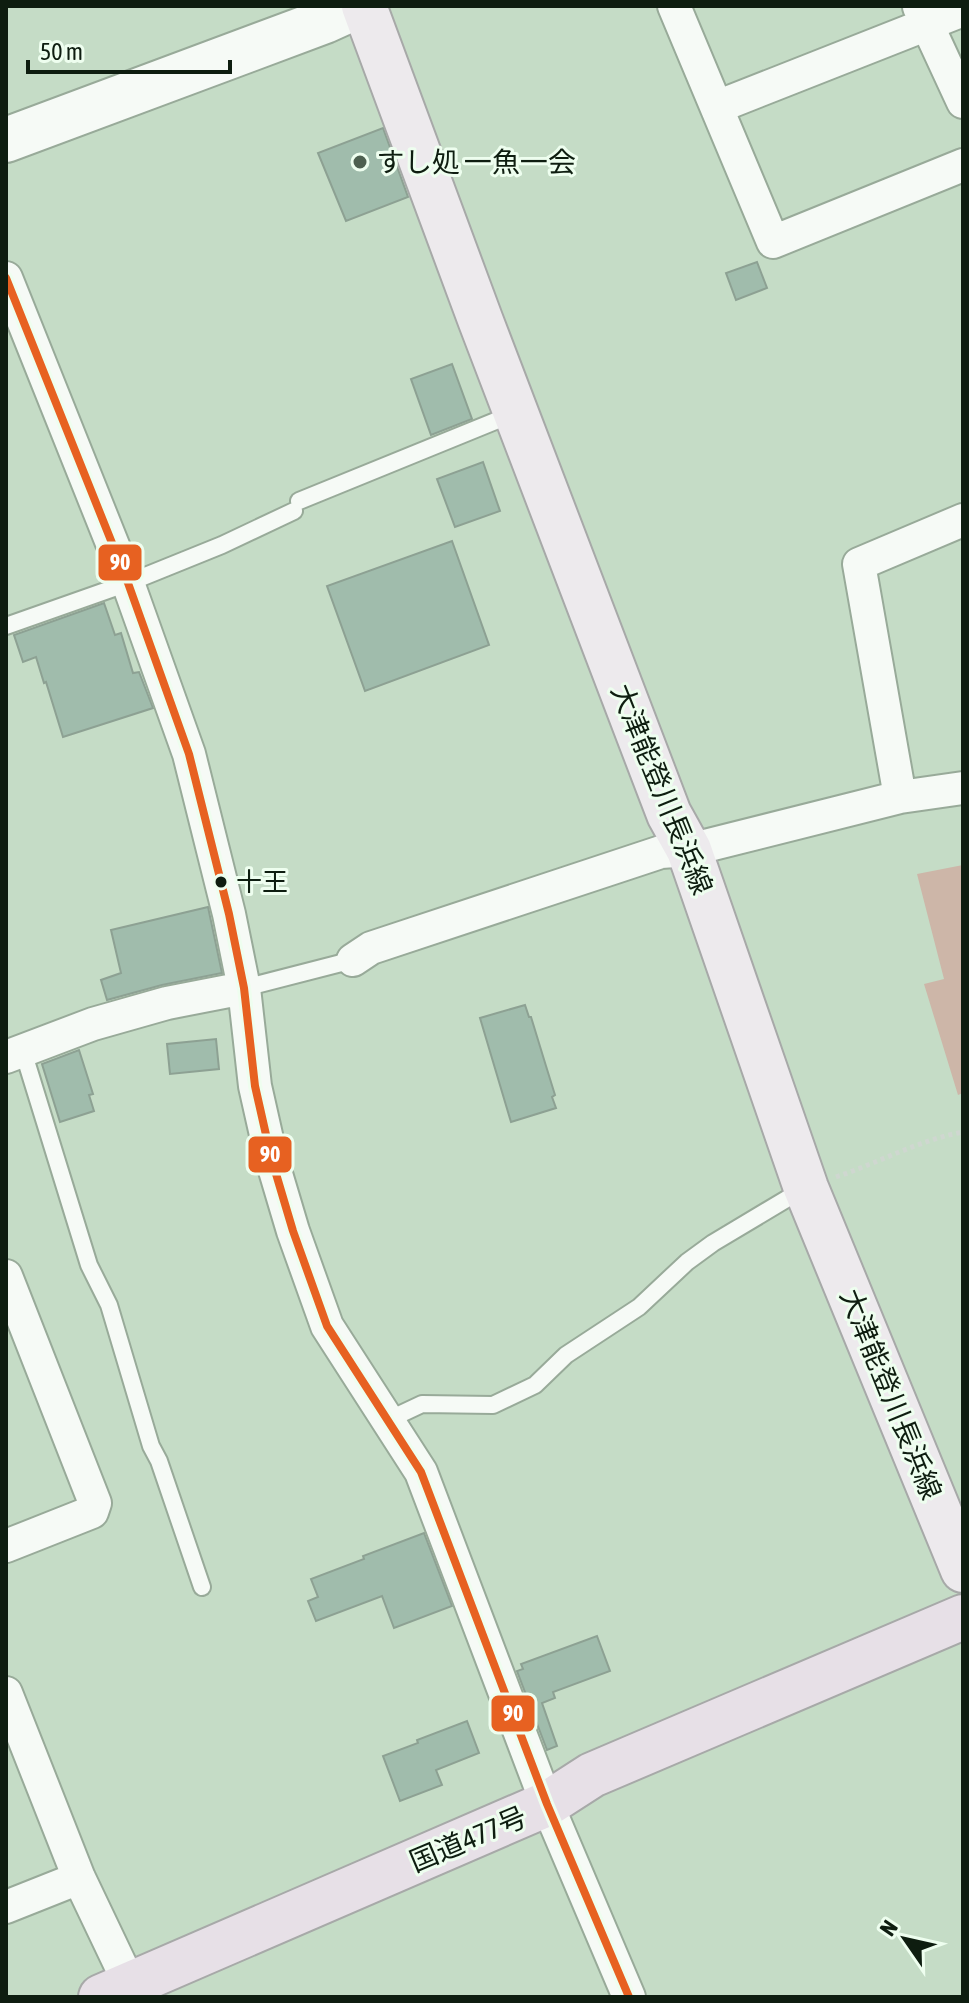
<svg xmlns="http://www.w3.org/2000/svg" width="969" height="2003" font-family="'Asap Condensed','Noto Sans JP',sans-serif">
  <style>
    .green { fill: #cdb6a8 }
    .building { fill: #a0bcac; stroke: #8da193; stroke-width: 2 }
    .lines { fill: none; stroke-linecap: round; stroke-linejoin: round }
    .lane-casing { stroke: #98aa99; stroke-width: 20 }
    .street-casing { stroke: #98aa99; stroke-width: 36 }
    .secondary-casing { stroke: #98aa99; stroke-width: 48 }
    .primary-casing { stroke: #a7a9a8; stroke-width: 48 }
    .highway-casing { stroke: #a7a9a8; stroke-width: 48 }
    .path { stroke: #cfd7d0; stroke-width: 5; stroke-dasharray: 4 4; stroke-linecap: butt }
    .lane { stroke: #f6faf6; stroke-width: 16 }
    .street { stroke: #f6faf6; stroke-width: 32 }
    .secondary { stroke: #f6faf6; stroke-width: 44 }
    .primary { stroke: #edeaed; stroke-width: 44 }
    .highway { stroke: #e7e0e7; stroke-width: 44 }
    .bus-1-casing { stroke: #eefeef; stroke-width: 14 }
    .bus-1 { stroke: #e76121; stroke-width: 8 }
    .poi-dot { fill: #4e6050; stroke: #eefeef; stroke-width: 3 }
    .bus-dot { fill: #0e1d10; stroke: #eefeef; stroke-width: 3 }
    .labels { text-anchor: middle; dominant-baseline: central; stroke-width: 6; stroke-linejoin: round; paint-order: stroke }
    .bus-label { font-size: 26px; fill: #0e1d10; stroke: #eefeef; text-anchor: start }
    .poi-label { font-size: 28px; fill: #0e1d10; stroke: #eefeef; text-anchor: start }
    .street-label { font-size: 28px; fill: #0e1d10; stroke: #eefeef }
    .line-badge { stroke: #eefeef; stroke-width: 3 }
    .badge-label { font-size: 22px; text-anchor: middle; font-weight: bold; fill: #fff }
  </style>
  <rect width="100%" height="100%" fill="#c5dcc6"/>
  <!-- green -->
  <path class="green" d="M963,865V1093L958,1095L924,984L944,979L917,874Z"/>
  <!-- building -->
  <path class="building" d="M383,128L408,197L346,221L318,153Z
    M757,262L767,288L736,300L726,273Z
    M452,364L472,419L431,435L411,379Z
    M483,462L500,511L455,527L437,479Z
    M452,541L489,645L365,691L327,586Z
    M104,603L115,635L121,633L133,673L139,672L153,708L63,737L46,682L44,683L36,657L23,662L14,635Z
    M208,907L222,973L162,985L107,1000L101,980L121,973L111,930Z
    M525,1005L529,1017H531L546,1066L555,1095L552,1097L556,1108L511,1122L480,1018Z
    M216,1039L219,1069L170,1074L167,1044Z
    M79,1050L93,1094L89,1095L94,1111L60,1122L42,1064Z
    M424,1533L452,1606L394,1628L382,1596L316,1621L308,1601L318,1597L311,1579L364,1559L363,1556Z
    M597,1636L610,1671L553,1692L555,1698L542,1703L557,1746L547,1750L517,1671L523,1669L521,1664Z
    M467,1721L479,1753L436,1770L442,1785L400,1801L383,1756L418,1743L417,1740Z"/>
  <g class="lines">
    <defs>
      <path id="lane" d="M299,501L515,413
        M6,626L128,583L222,545L294,511
        M244,988L353,960
        M23,1051L89,1265L109,1305L151,1446L159,1461L202,1587
        M388,1420L422,1404L493,1405L535,1385L566,1355L639,1307L687,1262L713,1243L805,1188"/>
      <path id="street" d="M674,6L773,242L963,165
        M919,7L963,102
        M717,107L963,10
        M6,278L128,583L189,754L229,914L244,988L255,1086L271,1157L293,1231L327,1326L421,1472L547,1804L629,1997
        M900,797L859,564L963,520
        M353,960L371,948L661,852L689,850L900,797L963,788
        M6,1057L93,1024L167,1003L244,988
        M6,1276L95,1503L92,1512L6,1546
        M6,1693L79,1878L130,1985
        M6,1907L79,1878"/>
      <path id="secondary" d="M6,140L325,21L358,6"/>
      <path id="primary" d="M364,6L480,319L669,814L689,850L806,1188L963,1570"/>
      <path id="highway" d="M101,1997L547,1804L592,1775L963,1617"/>
    </defs>
    <!-- lane casing -->
    <use href="#lane" class="lane-casing"/>
    <!-- street casing -->
    <use href="#street" class="street-casing"/>
    <!-- secondary casing -->
    <use href="#secondary" class="secondary-casing"/>
    <!-- primary casing -->
    <use href="#primary" class="primary-casing"/>
    <!-- highway casing -->
    <use href="#highway" class="highway-casing"/>
    <!-- path -->
    <path class="path" d="M836,1177C878,1163 919,1140 963,1132"/>
    <!-- lane -->
    <use href="#lane" class="lane"/>
    <!-- street -->
    <use href="#street" class="street"/>
    <!-- secondary -->
    <use href="#secondary" class="secondary"/>
    <!-- primary -->
    <use href="#primary" class="primary"/>
    <!-- highway -->
    <use href="#highway" class="highway"/>
    <defs>
      <path id="bus-1" d="M6,278L128,583L189,754L229,914L244,988L255,1086L271,1157L293,1231L327,1326L421,1472L547,1804L629,1997"/>
    </defs>
    <!-- bus-1 casing -->
    <use href="#bus-1" class="bus-1-casing"/>
    <!-- bus-1 -->
    <use href="#bus-1" class="bus-1"/>
  </g>
  <!-- markers -->
  <circle class="poi-dot" cx="360" cy="162" r="8"/>
  <circle class="bus-dot" cx="221" cy="882" r="7"/>
  <g class="labels">
    <!-- bus labels -->
    <g class="bus-label">
      <text x="236" y="882">十王</text>
    </g>
    <!-- poi labels -->
    <g class="poi-label">
      <text x="376" y="162">すし処 一魚一会</text>
    </g>
    <!-- street labels -->
    <g class="street-label">
      <text transform="translate(662 789) rotate(68)">大津能登川長浜線</text>
      <text transform="translate(891 1394) rotate(68)">大津能登川長浜線</text>
      <text transform="translate(468 1839) rotate(-23)">国道477号</text>
    </g>
  </g>
  <g class="line-badge">
    <rect x="97" y="543" width="46" height="39" rx="8" fill="#e76121"/>
    <rect x="247" y="1135" width="46" height="39" rx="8" fill="#e76121"/>
    <rect x="490" y="1694" width="46" height="39" rx="8" fill="#e76121"/>
  </g>
  <g class="badge-label">
    <text x="120" y="570">90</text>
    <text x="270" y="1162">90</text>
    <text x="513" y="1721">90</text>
  </g>
  <!-- border -->
  <rect width="969" height="2003" fill="none" stroke="#0e1d10" stroke-width="16"/>
  <!-- north arrow -->
  <g transform="translate(905 1939) rotate(304)" stroke="#eefeef" stroke-width="6" paint-order="stroke">
  <path d="M0-6L14 30L0 20L-14 30Z" fill="#0e1d10"/>
  <text y="-12" font-size="22" font-weight="bold" text-anchor="middle" fill="#0e1d10">N</text>
  </g>
  <!-- scale -->
  <path d="M28 60v12h202v-12" fill="none" stroke="#0e1d10" stroke-width="4"/>
  <text x="40" y="60" font-size="24" fill="#0e1d10" stroke="#eefeef" stroke-width="6" paint-order="stroke">50 m</text>
</svg>
